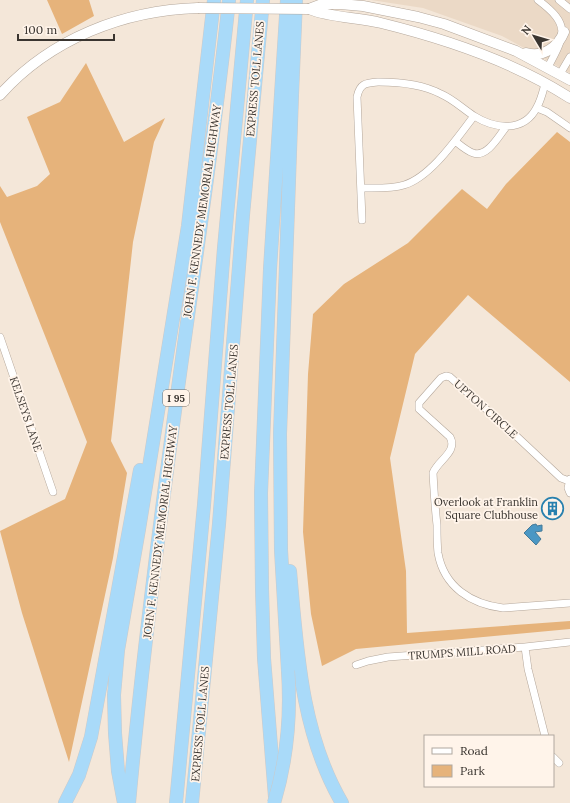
<svg xmlns="http://www.w3.org/2000/svg" width="570" height="803" font-family="Lora,serif">
  <style>
    .built { fill: #ebd9c6 }
    .green { fill: #e6b37b }
    .water { fill: #4a97c4; stroke: #457a98 }
    .lines { fill: none; stroke-linecap: round; stroke-linejoin: round }
    .street-casing { stroke: #b4a79b; stroke-width: 8 }
    .secondary-casing { stroke: #b4a79b; stroke-width: 11 }
    .highway-casing { stroke: #cccac9; stroke-width: 14 }
    .street { stroke: #fff; stroke-width: 7 }
    .secondary { stroke: #fff; stroke-width: 10 }
    .highway { stroke: #a9daf9; stroke-width: 13 }
    .secondary-bridge-casing { stroke: #b4a79b; stroke-width: 11; stroke-linecap: butt }
    .highway-bridge-casing { stroke: #cccac9; stroke-width: 14; stroke-linecap: butt }
    .secondary-bridge { stroke: #fff; stroke-width: 10 }
    .highway-bridge { stroke: #a9daf9; stroke-width: 13 }
    .labels { text-anchor: middle; dominant-baseline: central; stroke-width: 3.5; stroke-linejoin: round; paint-order: stroke }
    .shield { fill: #fff4ea; stroke: #756e68; stroke-width: 1 }
    .shield-label { font-size: 10px; font-weight: bold; fill: #3a3530 }
    .street-label { font-size: 11px; fill: #3a3530; stroke: #fff4ea }
    .poi-label { font-size: 11px; fill: #3a3530; stroke: #fff4ea; text-anchor: end }
  </style>
  <rect width="100%" height="100%" fill="#f4e7d9"/>
  <!-- built -->
  <path class="built" d="M371,0H570V73L502,36L423,8Z"/>
  <!-- green -->
  <path class="green" d="M47,0H89L94,16L62,34Z
    M86,63L124,142L165,118L154,142L133,242L111,441L127,473L113,558L69,762L22,613L0,531L65,499L87,442L0,222V186L7,197L37,186L50,174L27,117L60,102Z
    M557,132L570,142V382L468,295L415,354L390,458L406,571L407,633L570,621V629L356,649L322,666L311,614L303,532L308,374L313,314L344,284L408,243L462,189L487,209L506,184Z"/>
  <!-- water -->
  <path class="water" d="M536,524L537,526L542,525V531L535,532L541,539L536,545L524,533L532,525Z"/>
  <g class="lines">
    <defs>
      <path id="street" d="M538,0C570,24 566,34 548,67
        M559,0L570,9
        M560,74L570,57
        M537,108L547,112L570,128
        M455,141C460,145 467,151 473,153C487,158 499,136 506,127
        M361,188C376,188 391,189 404,185C431,177 457,138 474,116
        M362,220L357,97C360,83 366,83 379,82C400,82 422,84 441,94C453,99 463,109 474,116C495,129 524,133 537,107C541,100 543,91 545,84
        M0,337L53,492
        M570,479L568,488L570,493
        M569,481L561,478L513,433L450,377L446,376L441,378L419,403V409L450,437C458,452 438,460 433,473C434,491 435,508 437,525C437,534 437,544 438,553C444,587 471,604 503,608L570,603
        M525,647L528,669L545,736
        M356,665L368,661L388,657L525,647L570,642
        M553,757L559,763"/>
      <path id="secondary" d="M309,9C331,18 357,17 381,23C446,39 513,61 570,98
        M309,9L322,4H340L363,6L418,17L444,24L516,51L570,80
        M526,53C543,58 558,47 564,32
        M0,95C50,39 124,10 198,8"/>
      <path id="highway" d="M290,571C297,650 301,733 342,803
        M288,671L281,550L280,434L292,95L296,0
        M275,797L264,658L262,589L261,493L270,269L287,0
        M65,803L79,775L91,737L140,470
        M124,803L118,771L115,733L114,695L118,650L139,529L188,226L214,0
        M129,803C141,669 158,536 176,403C194,269 215,135 229,0
        M176,803L204,505L224,248L247,0
        M192,803L219,524L243,215L263,0"/>
    </defs>
    <!-- street casing -->
    <use href="#street" class="street-casing"/>
    <!-- secondary casing -->
    <use href="#secondary" class="secondary-casing"/>
    <!-- highway casing -->
    <use href="#highway" class="highway-casing"/>
    <!-- street -->
    <use href="#street" class="street"/>
    <!-- secondary -->
    <use href="#secondary" class="secondary"/>
    <!-- highway -->
    <use href="#highway" class="highway"/>
    <defs>
      <path id="secondary-bridge" d="M198,8L309,9"/>
      <path id="highway-bridge" d="M274,803C287,760 291,715 288,671"/>
    </defs>
    <!-- secondary-bridge casing -->
    <use href="#secondary-bridge" class="secondary-bridge-casing"/>
    <!-- highway-bridge casing -->
    <use href="#highway-bridge" class="highway-bridge-casing"/>
    <!-- secondary-bridge -->
    <use href="#secondary-bridge" class="secondary-bridge"/>
    <!-- highway-bridge -->
    <use href="#highway-bridge" class="highway-bridge"/>
  </g>
  <!-- icons -->
  <defs>
    <symbol id="building-ring" viewBox="-11 -11 22 22"><circle r="9.5" fill="#fff4ea" stroke="#2880ae" stroke-width="1.5"/><path d="M-4-6H4V6H1V3H-1V6H-4ZM-2.5-4.3h1.7v1.8h-1.7ZM.8-4.3h1.7v1.8H.8ZM-2.5-1h1.7V.8h-1.7ZM.8-1h1.7V.8H.8Z" fill="#2880ae"/></symbol>
  </defs>
  <g fill-rule="evenodd">
    <use href="#building-ring" x="540" y="496" width="25" height="25"/>
  </g>
  <g class="labels">
    <!-- shield labels -->
    <rect class="shield" x="163" y="390" width="26" height="16" rx="3"/>
    <g class="shield-label">
      <text x="176" y="398">I 95</text>
    </g>
    <!-- street labels -->
    <g class="street-label">
      <text transform="translate(255 79) rotate(-85)">EXPRESS TOLL LANES</text>
      <text transform="translate(202 211) rotate(-82)">JOHN F. KENNEDY MEMORIAL HIGHWAY</text>
      <text transform="translate(229 402) rotate(-85)">EXPRESS TOLL LANES</text>
      <text transform="translate(486 409) rotate(42)">UPTON CIRCLE</text>
      <text transform="translate(26 414) rotate(71)">KELSEYS LANE</text>
      <text transform="translate(160 532) rotate(-83)">JOHN F. KENNEDY MEMORIAL HIGHWAY</text>
      <text transform="translate(462 652) rotate(-4)">TRUMPS MILL ROAD</text>
      <text transform="translate(200 724) rotate(-85)">EXPRESS TOLL LANES</text>
    </g>
    <!-- poi labels -->
    <g class="poi-label">
      <text x="538" y="502">Overlook at Franklin<tspan x="538" dy="13">Square Clubhouse</tspan></text>
    </g>
  </g>
  <!-- legend -->
  <rect x="424" y="735" width="130" height="52" fill="#fff4ea" stroke="#b0a8a0"/>
  <rect x="432" y="748" width="20" height="6" fill="#ffffff" stroke="#b0a8a0"/>
  <text x="460" y="755" font-size="12" fill="#3a3530">Road</text>
  <rect x="432" y="765" width="20" height="12" fill="#e6b37b" stroke="#b0a8a0"/>
  <text x="460" y="775" font-size="12" fill="#3a3530">Park</text>
  <!-- north arrow -->
  <g transform="translate(534 36) rotate(308)" stroke="#fff4ea" stroke-width="3" paint-order="stroke">
  <path d="M0-3L7 15L0 10L-7 15Z" fill="#3a3530"/>
  <text y="-6" font-size="11" font-weight="bold" text-anchor="middle" fill="#3a3530">N</text>
  </g>
  <!-- scale -->
  <path d="M18 34v6h96v-6" fill="none" stroke="#3a3530" stroke-width="2"/>
  <text x="24" y="34" font-size="12" fill="#3a3530" stroke="#fff4ea" stroke-width="3" paint-order="stroke">100 m</text>
</svg>
